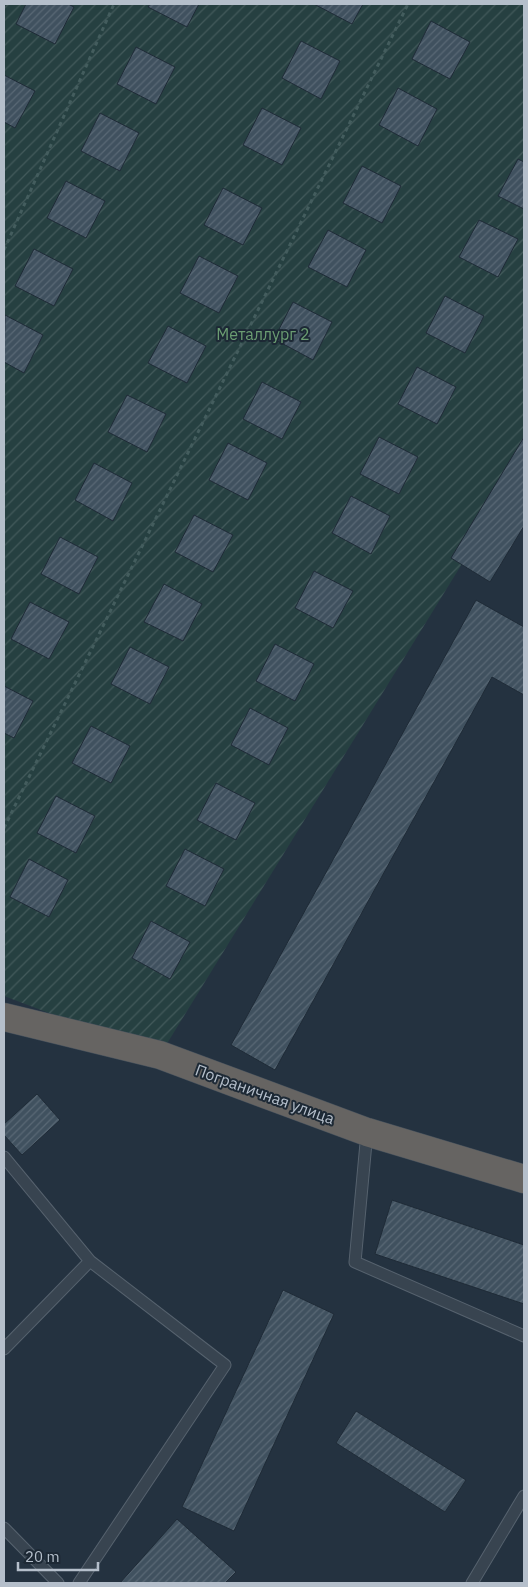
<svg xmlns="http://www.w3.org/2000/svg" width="528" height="1587" font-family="'IBM Plex Sans',sans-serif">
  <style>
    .garden { fill: url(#garden-furrows) }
    .building { fill: url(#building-hatch); stroke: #1f2b37 }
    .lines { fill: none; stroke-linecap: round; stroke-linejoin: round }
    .service-casing { stroke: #56626e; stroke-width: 13 }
    .trunk-casing { stroke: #434f5b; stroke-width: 29 }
    .path { stroke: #445d5e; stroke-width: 3; stroke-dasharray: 4 4; stroke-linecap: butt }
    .service { stroke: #384450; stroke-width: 11 }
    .trunk { stroke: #666462; stroke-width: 28 }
    .labels { text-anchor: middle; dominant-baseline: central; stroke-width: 4; stroke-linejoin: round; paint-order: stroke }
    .park-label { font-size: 16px; fill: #6b9d72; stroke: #1d2935 }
    .street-label { font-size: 16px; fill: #b5bfcb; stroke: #1d2935 }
  </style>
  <defs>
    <pattern id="garden-furrows" width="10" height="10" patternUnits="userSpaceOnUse" patternTransform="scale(1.25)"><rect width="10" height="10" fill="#264041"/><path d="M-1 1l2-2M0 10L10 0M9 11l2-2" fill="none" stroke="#435a5b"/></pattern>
    <pattern id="building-hatch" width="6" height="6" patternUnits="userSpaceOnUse" patternTransform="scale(1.25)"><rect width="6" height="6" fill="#40515f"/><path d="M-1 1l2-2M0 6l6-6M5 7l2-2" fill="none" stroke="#596875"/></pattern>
  </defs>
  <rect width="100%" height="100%" fill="#243240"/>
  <!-- garden -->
  <path class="garden" d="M4,4H524V463L160,1055L4,996Z"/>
  <!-- building -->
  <path class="building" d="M26,4H68L74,7L55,44L16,24Z
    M150,4H199L187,27L148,7Z
    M314,4H363L352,24Z
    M431,21L470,42L450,79L412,59Z
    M301,41L340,61L321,99L282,78Z
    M136,47L175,67L156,104L117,84Z
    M4,75L35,91L15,128L4,122Z
    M398,88L437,109L418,146L379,125Z
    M262,108L301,128L282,165L243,145Z
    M100,113L139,133L120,171L81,151Z
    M518,159L524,162V209L498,196Z
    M362,166L401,186L382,223L343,203Z
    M66,181L105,201L86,238L47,218Z
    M223,188L262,208L243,245L204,225Z
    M479,220L518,239L498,277L459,257Z
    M328,230L366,250L347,287L308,267Z
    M34,249L73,269L54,306L15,286Z
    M199,256L238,276L219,313L180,293Z
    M445,296L484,316L465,353L426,333Z
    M293,302L332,322L313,360L274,339Z
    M5,315L43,335L24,373L4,362Z
    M168,326L206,346L187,383L148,363Z
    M417,367L456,387L437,424L398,404Z
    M262,382L301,402L282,439L243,419Z
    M127,395L166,414L147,452L108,432Z
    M379,437L418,457L399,494L360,474Z
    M524,437V526L490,582L451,558Z
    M228,443L267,463L248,500L209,480Z
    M94,463L132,483L113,521L75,500Z
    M351,496L390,516L371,554L332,533Z
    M194,515L233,535L213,572L175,552Z
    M60,537L98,557L79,594L41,574Z
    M314,571L353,591L333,628L295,608Z
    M164,584L202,604L183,641L144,622Z
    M476,600L524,627V695L492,677L275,1070L231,1045Z
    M30,602L69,622L49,659L11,639Z
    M275,644L314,664L295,701L256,681Z
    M130,647L169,667L150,704L111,684Z
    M4,686L33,701L14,738L4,733Z
    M250,708L288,728L269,765L231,745Z
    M91,726L130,746L111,783L72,763Z
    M216,783L255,803L236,840L197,820Z
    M56,796L95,816L76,853L37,833Z
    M185,849L224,869L205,906L166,886Z
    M29,859L68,880L49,917L10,897Z
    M151,921L190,942L170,979L132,958Z
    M37,1094L60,1120L22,1155L4,1135V1124Z
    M392,1200L524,1245V1304L375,1254Z
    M283,1290L334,1314L234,1531L182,1507Z
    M356,1411L466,1480L445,1512L336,1443Z
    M177,1519L236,1572L225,1583H120Z"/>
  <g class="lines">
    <defs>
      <path id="service" d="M367,1132L355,1262L524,1336
        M4,1157L90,1261L225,1365L79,1583
        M4,1349L90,1261
        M4,1528L58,1583
        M472,1583L524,1496"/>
      <path id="trunk" d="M4,1017L160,1055L367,1132L524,1179"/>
    </defs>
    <!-- service casing -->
    <use href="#service" class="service-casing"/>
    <!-- trunk casing -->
    <use href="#trunk" class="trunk-casing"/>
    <!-- path -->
    <path class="path" d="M4,250L114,4
      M4,828L408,4"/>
    <!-- service -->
    <use href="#service" class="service"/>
    <!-- trunk -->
    <use href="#trunk" class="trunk"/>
  </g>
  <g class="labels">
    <!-- park labels -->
    <g class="park-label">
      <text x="263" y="334">Металлург 2</text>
    </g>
    <!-- street labels -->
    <g class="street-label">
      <text transform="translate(265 1094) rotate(20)">Пограничная улица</text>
    </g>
  </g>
  <!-- border -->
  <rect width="528" height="1587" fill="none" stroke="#b5bfcb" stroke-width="10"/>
  <!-- scale -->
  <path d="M18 1562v8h80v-8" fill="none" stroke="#b5bfcb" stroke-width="2.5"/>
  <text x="25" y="1562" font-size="15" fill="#b5bfcb" stroke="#1d2935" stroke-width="4" paint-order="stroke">20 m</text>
</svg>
